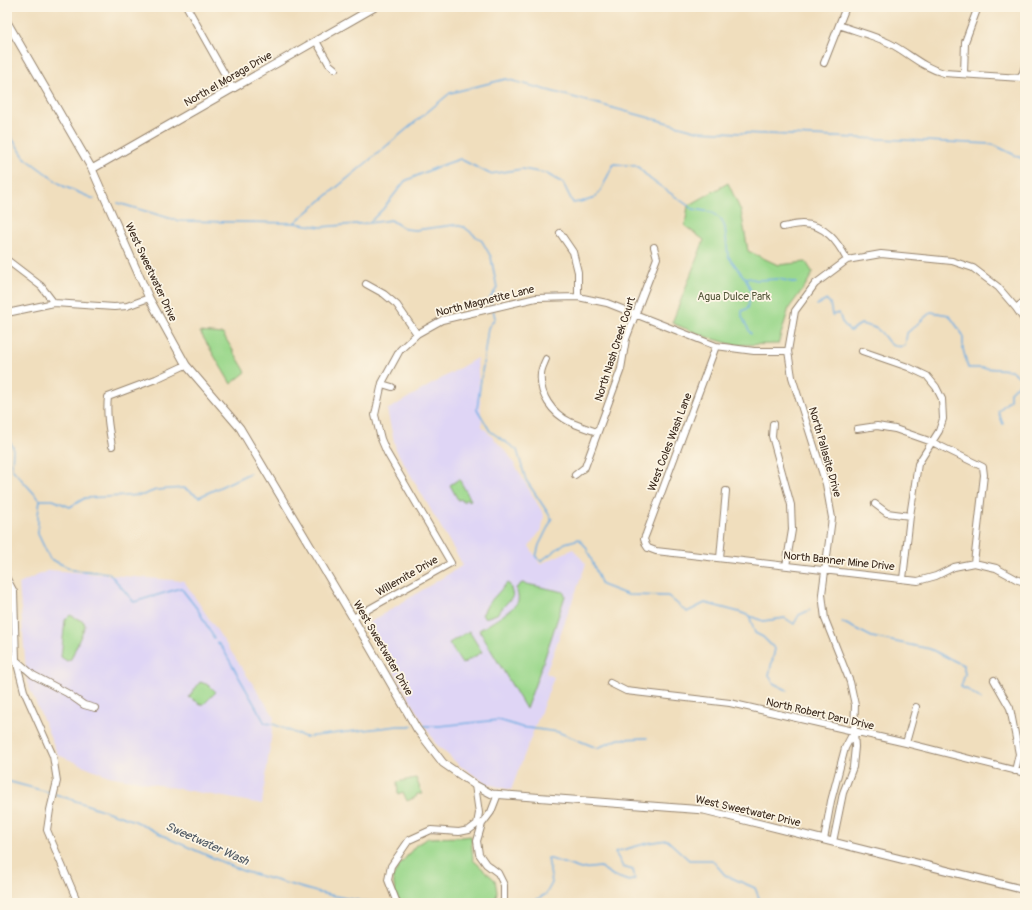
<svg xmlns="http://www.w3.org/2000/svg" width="1032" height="910" font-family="Pangolin,sans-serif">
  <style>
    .built { fill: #dfd5f5 }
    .green { fill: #9cd88d; stroke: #6c8156 }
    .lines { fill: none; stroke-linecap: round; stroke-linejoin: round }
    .stream { stroke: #70aee2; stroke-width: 1.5 }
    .minor-casing { stroke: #96846e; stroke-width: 8 }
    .tertiary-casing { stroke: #96846e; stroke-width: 9 }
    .minor { stroke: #fff; stroke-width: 6 }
    .tertiary { stroke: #fff; stroke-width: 7 }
    .labels { text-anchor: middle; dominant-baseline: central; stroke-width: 3.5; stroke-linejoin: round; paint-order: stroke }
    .street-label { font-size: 11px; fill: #3b2a1e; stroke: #fcf5e5 }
    .park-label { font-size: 11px; fill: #53563a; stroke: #fcf5e5 }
    .water-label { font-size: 12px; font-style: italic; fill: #4e5863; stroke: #fcf5e5 }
  </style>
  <rect width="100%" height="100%" fill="#fcf5e5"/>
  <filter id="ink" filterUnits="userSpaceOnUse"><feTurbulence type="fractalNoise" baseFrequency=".025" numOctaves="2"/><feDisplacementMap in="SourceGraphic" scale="8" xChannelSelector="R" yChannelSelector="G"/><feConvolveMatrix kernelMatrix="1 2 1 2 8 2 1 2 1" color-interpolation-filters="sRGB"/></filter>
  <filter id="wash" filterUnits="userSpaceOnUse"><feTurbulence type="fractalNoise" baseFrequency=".012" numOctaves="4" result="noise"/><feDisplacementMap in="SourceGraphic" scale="16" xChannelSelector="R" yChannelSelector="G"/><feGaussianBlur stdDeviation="0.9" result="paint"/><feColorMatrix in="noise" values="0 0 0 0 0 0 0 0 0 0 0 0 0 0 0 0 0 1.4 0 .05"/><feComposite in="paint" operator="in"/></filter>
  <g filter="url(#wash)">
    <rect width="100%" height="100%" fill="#f0debd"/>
    <!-- built -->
    <path class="built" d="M477,358L482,426L509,455L544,515L542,529L529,546L540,564L573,549L586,564L546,673L554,677L511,790L488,784L459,765L435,743L367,624L463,565L396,450L387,410Z
      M49,570L184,581L274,716L262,804L109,776L58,755L27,682L19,584Z"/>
    <!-- green -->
    <path class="green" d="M728,183L741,211L748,251L778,265L806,262L813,273L805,286L789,308L778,344L734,345L704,336L672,323L704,240L685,226L688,206Z
      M200,332L223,334L246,372L231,384Z
      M459,479L471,500L468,501L467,499L463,502L461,499L458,500L450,485Z
      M507,583L510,585L513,596L497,614L485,618L482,615L488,604Z
      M522,583L564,592L565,596L545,657L526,709L479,630C488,625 514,610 518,601C519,597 517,592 516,588Z
      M70,615L84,622L85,626L71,659L67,661L61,657L65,620Z
      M469,631L482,652L462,664L449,643Z
      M200,682L209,685L216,692L204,704H201L189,697Z
      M416,778L422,794H417L416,797L407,801L403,792L398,794L397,782Z
      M471,836L473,860L495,880L497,892L495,903H400L395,893L393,877L399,866L416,845L428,838L462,837Z"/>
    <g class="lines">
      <!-- stream -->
      <path class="stream" d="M7,131L25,158L63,186L94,199
        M118,203L179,221L294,223L450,93L506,79L698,131L992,144L1025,160
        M294,223L321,227L369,223L383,209L405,181L437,167L460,159L490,174L522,169L545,173L563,183L573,203C579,202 587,201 592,199C603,193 607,174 614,164L637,166L650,179L693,209L711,212L722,220L725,228L728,256L744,277L757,280L779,279L796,283
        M369,223L391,220L405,229L415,230L454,225L464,227L482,241L491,257L497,288L489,300L492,306
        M745,277L751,291L748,308L742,311V317L751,334
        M817,305L827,300L830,303L832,315L839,313L842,322L850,331L861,324C865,325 872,326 877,329C889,337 885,349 905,346L907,333L931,312L949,315L963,335V349L968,368H984L1011,370L1023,380L1010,392V400L998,411L1003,424
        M493,309L495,318L488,328L477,409L490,431L517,450L526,480L552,519L539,545L536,557L541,561L565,543L579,539L586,547L602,585L628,595L668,596L687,612L705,603L739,612L763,621L785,618L794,624L799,615L810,610
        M7,438L13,447L12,469L40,500H53L70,507L85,498L143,495L156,490L184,488L199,497L250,473
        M40,500L38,515V534L50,559L74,570L109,573L134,602L181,588L198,610L214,638
        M749,615L755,633L763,637L775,649L769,675L773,683L787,690
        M842,622L872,637L930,649L963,665L965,674L961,687L968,690L981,699
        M217,642L223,649L265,723L273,724L305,737L398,726H413
        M419,726H439L499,720L521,727L558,732L597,748L619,739L647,738
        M7,781L52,793
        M55,794L135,821L172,840L243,871L320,893L361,901L394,903
        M398,903H404
        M531,903L546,894L552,883L548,858L581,869L600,867L614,876L629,881L635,879L633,870L623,867L615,852L648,843L667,840L689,860H712L725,875L755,888L761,903
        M845,903H848"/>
    </g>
  </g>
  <g filter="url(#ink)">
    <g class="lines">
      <defs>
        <path id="minor" d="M187,7L233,89
          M839,25C855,31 873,35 889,43C909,53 921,67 944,73L1021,78L1025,80
          M316,41L329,64L335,69
          M824,63L846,7
          M964,74L965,42L978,7
          M1021,78L1025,66
          M783,227C789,226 796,224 802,224C825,224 838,242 847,260
          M560,233L573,252L578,272V297
          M7,260L41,286L54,303
          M366,284L384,294L397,305L417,334
          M1016,308L1025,301
          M7,313L54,303L114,307L127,306L149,298
          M862,351L908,367L927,376L936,387L942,399L943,419L939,431L918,464L910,516L903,579
          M546,359C544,364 541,369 541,374C539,395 552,413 570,422C579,426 588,429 597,432
          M382,384L392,387
          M773,424L772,436L791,505L792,530L786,566
          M857,429L877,426L895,429L932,442L983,467L984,475L974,563
          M112,446C109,429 106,414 108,397L156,379L186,365
          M575,475L585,467L621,369L626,339L657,258L654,247
          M875,504L887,513L910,516
          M646,545L648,548L656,551L918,581L936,576L954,567L974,563L996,568L1018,580L1025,582
          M646,545L644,539L646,534L716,346
          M720,558L726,491
          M7,579L14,592L16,660L24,691L53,756L57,781L50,810L47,830L78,903
          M353,618L451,563L387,453L381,439L375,415L382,383L400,350L417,334L442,320L536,298L578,297L607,303L716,346L754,351H788
          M16,660L33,675L67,693L84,705L95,708
          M994,680L1010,708L1019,754L1015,771
          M610,683L626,691L730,703L906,743L1025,773
          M906,743L916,707
          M498,794L491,812L482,824L477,841L479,854L486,864L498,873L504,885V900L502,903
          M824,840L831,801L845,748L854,731
          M833,842L843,793L853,767L855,747L854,731L855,705L850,682L825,619L822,594L832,518L826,484L792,377L788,351L795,311L815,284L847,260L881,254L952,261L973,268L998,287L1016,308L1025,321
          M397,903L388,880L391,866L409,840L431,830L459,832L469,830L477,824L479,813L475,785"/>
        <path id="tertiary" d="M7,22L92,169L149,298L186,365L240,428L353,618L417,729L443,763L475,785L492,794L704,810L1025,890
          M92,169L375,7"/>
      </defs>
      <!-- minor casing -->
      <use href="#minor" class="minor-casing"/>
      <!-- tertiary casing -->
      <use href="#tertiary" class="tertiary-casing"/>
      <!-- minor -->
      <use href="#minor" class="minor"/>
      <!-- tertiary -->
      <use href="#tertiary" class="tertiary"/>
    </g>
  </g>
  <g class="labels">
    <!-- street labels -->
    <g class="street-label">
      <text transform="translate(228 79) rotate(-30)">North el Moraga Drive</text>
      <text transform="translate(151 272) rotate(65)">West Sweetwater Drive</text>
      <text transform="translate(485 301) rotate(-14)">North Magnetite Lane</text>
      <text transform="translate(615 349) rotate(-72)">North Nash Creek Court</text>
      <text transform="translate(670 442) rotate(-69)">West Coles Wash Lane</text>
      <text transform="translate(825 452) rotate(74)">North Pallasite Drive</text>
      <text transform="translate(839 561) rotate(6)">North Banner Mine Drive</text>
      <text transform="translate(407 576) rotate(-30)">Willemite Drive</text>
      <text transform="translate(383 648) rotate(60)">West Sweetwater Drive</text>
      <text transform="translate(820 714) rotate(13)">North Robert Daru Drive</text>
      <text transform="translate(748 811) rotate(13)">West Sweetwater Drive</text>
    </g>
    <!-- park labels -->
    <g class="park-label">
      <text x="734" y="296">Agua Dulce Park</text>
    </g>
    <!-- water labels -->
    <g class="water-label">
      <text transform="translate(207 844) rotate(24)">Sweetwater Wash</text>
    </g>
  </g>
  <!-- margin -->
  <rect width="1032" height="910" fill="none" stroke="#fcf5e5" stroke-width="24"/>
</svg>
